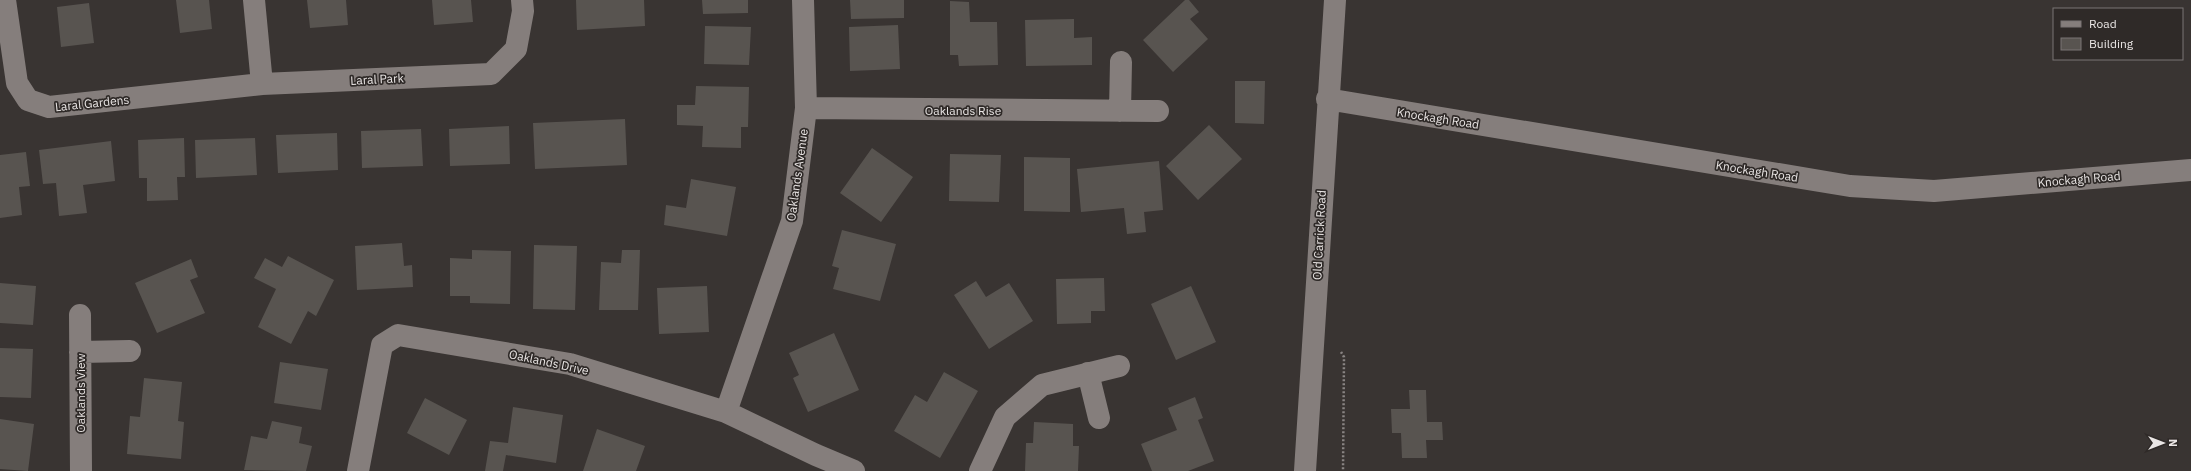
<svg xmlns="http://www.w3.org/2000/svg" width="2191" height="471" font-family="'IBM Plex Sans',sans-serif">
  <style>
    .building { fill: #585450 }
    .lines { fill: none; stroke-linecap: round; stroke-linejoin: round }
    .path { stroke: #898483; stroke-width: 2.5; stroke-dasharray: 2 2; stroke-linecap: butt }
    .street { stroke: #857e7c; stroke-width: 22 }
    .secondary { stroke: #857e7c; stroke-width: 22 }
    .labels { text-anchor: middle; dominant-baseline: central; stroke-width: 3.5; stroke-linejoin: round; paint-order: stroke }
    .street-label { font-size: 12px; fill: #eae6e5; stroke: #2f2a28 }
  </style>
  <rect width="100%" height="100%" fill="#393432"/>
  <!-- building -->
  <path class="building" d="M176,0H209L212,29L180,33Z
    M307,0H346L348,25L310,28Z
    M432,0H471L473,22L434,25Z
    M576,0H644L645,26L577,30Z
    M702,0H748V13L703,14Z
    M850,0H904V18L851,19Z
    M1185,0H1189L1199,12L1190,19L1208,39L1173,72L1143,40Z
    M950,1L969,2L970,22H997L998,65L959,66L958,55H950Z
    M89,3L94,43L61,47L57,7Z
    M1074,19V38L1092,37V65L1026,66L1025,20Z
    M898,25L900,69L850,71L849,27Z
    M705,26L751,27L749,65L704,64Z
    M1235,81H1265L1264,124L1235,123Z
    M696,86L749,87L748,127H741V148L702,147L703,126L677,125V105H695Z
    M625,119L627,165L535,169L533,123Z
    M1209,125L1242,159L1198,200L1166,166Z
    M509,126L510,164L450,166L449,129Z
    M421,129L423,166L362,168L361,131Z
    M337,133L338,170L278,173L276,135Z
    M184,138L185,177H177L178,200L147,201V178H139L138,140Z
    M255,138L257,175L196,178L195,140Z
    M111,141L115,181L83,185L87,213L59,216L56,183L43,184L39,150Z
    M872,148L913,177L881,222L840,193Z
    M26,152L30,186L19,187L22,215L0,218V155Z
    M950,154L1001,155L999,202L949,201Z
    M1024,157L1070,158V212L1024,211Z
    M1159,161L1163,210L1144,212L1146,232L1127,234L1124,208L1081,212L1077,169Z
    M691,179L736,187L727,236L664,225L666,205L686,208Z
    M842,230L896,244L880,301L833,289L839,268L832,266Z
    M402,243L404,266L412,265L413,287L357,290L355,246Z
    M534,245L577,246L575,310L533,309Z
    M472,250L511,251L510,304L470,303V296H450V258L472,259Z
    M622,250H640L638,310H599L601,262L621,263Z
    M288,256L334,280L316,316L308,311L291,344L258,327L276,289L254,278L265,258L282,267Z
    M191,259L198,277L190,280L205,313L157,333L135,283Z
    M1104,278L1105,311H1091V323L1057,324L1056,279Z
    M976,281L986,297L1009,283L1033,321L989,349L954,295Z
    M0,283L36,286L33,325L0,323Z
    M707,286L709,332L659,334L657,288Z
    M1191,286L1216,342L1176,360L1151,304Z
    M834,333L859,390L808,412L793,378L799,375L789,353Z
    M0,348L33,349L31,398L0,397Z
    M280,362L328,369L321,410L274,403Z
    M944,372L978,391L940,458L894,431L915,395L927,402Z
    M144,378L182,382L178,421L184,422L181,459L127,454L130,416L140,417Z
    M1409,390H1426L1427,422H1442L1443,440H1426L1427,458H1402L1401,433H1392L1391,409H1410Z
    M1195,397L1203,418L1198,420L1214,461L1188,471H1152L1141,444L1177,430L1168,408Z
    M425,398L467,420L449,455L407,433Z
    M513,407L563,415L556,463L506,455L503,471H485L490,441L508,443Z
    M0,419L34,424L28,471L0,469Z
    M272,421L302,427L299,443L312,446L306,471L244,470L251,436L267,439Z
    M1034,422L1073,424V446H1079L1078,471H1025L1026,443H1033Z
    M597,429L645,446L636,471H583Z"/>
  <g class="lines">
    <!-- path -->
    <path class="path" d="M1341,352L1344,357L1343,471"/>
    <!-- street -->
    <path class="street" d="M5,0L17,83L28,100L49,107L262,84L491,74L516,49L523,11L522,0
      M254,0L262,84
      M806,108L1158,111
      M1120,111L1121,62
      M80,315L81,471
      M80,352L130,351
      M1088,373L1099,418
      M726,412L792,221L806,108L803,0
      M358,471L382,345L398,335L570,364L726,412L816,455L854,471
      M980,471L1005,417L1042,385L1119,366"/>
    <!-- secondary -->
    <path class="secondary" d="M1327,99L1850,186L1934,191L2191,170
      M1305,471L1335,0"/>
  </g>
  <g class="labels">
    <!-- street labels -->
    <g class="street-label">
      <text transform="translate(377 79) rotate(-3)">Laral Park</text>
      <text transform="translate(92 103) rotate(-6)">Laral Gardens</text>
      <text x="963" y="110">Oaklands Rise</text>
      <text transform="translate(1438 118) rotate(9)">Knockagh Road</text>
      <text transform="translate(1757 171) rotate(9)">Knockagh Road</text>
      <text transform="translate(797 175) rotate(-82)">Oaklands Avenue</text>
      <text transform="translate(2079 179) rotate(-5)">Knockagh Road</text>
      <text transform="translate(1319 235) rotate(-87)">Old Carrick Road</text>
      <text transform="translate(549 362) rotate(12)">Oaklands Drive</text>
      <text transform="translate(80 393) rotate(-90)">Oaklands View</text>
    </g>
  </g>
  <!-- legend -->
  <rect x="2053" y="8" width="130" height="52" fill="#2f2a28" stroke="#7a7574"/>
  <rect x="2061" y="21" width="20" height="6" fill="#857e7c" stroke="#7a7574"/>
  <text x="2089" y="28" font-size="12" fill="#eae6e5">Road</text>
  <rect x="2061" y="38" width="20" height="12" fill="#585450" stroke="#7a7574"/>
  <text x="2089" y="48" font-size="12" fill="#eae6e5">Building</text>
  <!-- north arrow -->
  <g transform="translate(2163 443) rotate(90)" stroke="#2f2a28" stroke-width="3" paint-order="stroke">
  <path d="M0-3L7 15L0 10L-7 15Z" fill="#eae6e5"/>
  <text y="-6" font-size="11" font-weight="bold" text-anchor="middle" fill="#eae6e5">N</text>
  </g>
</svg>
